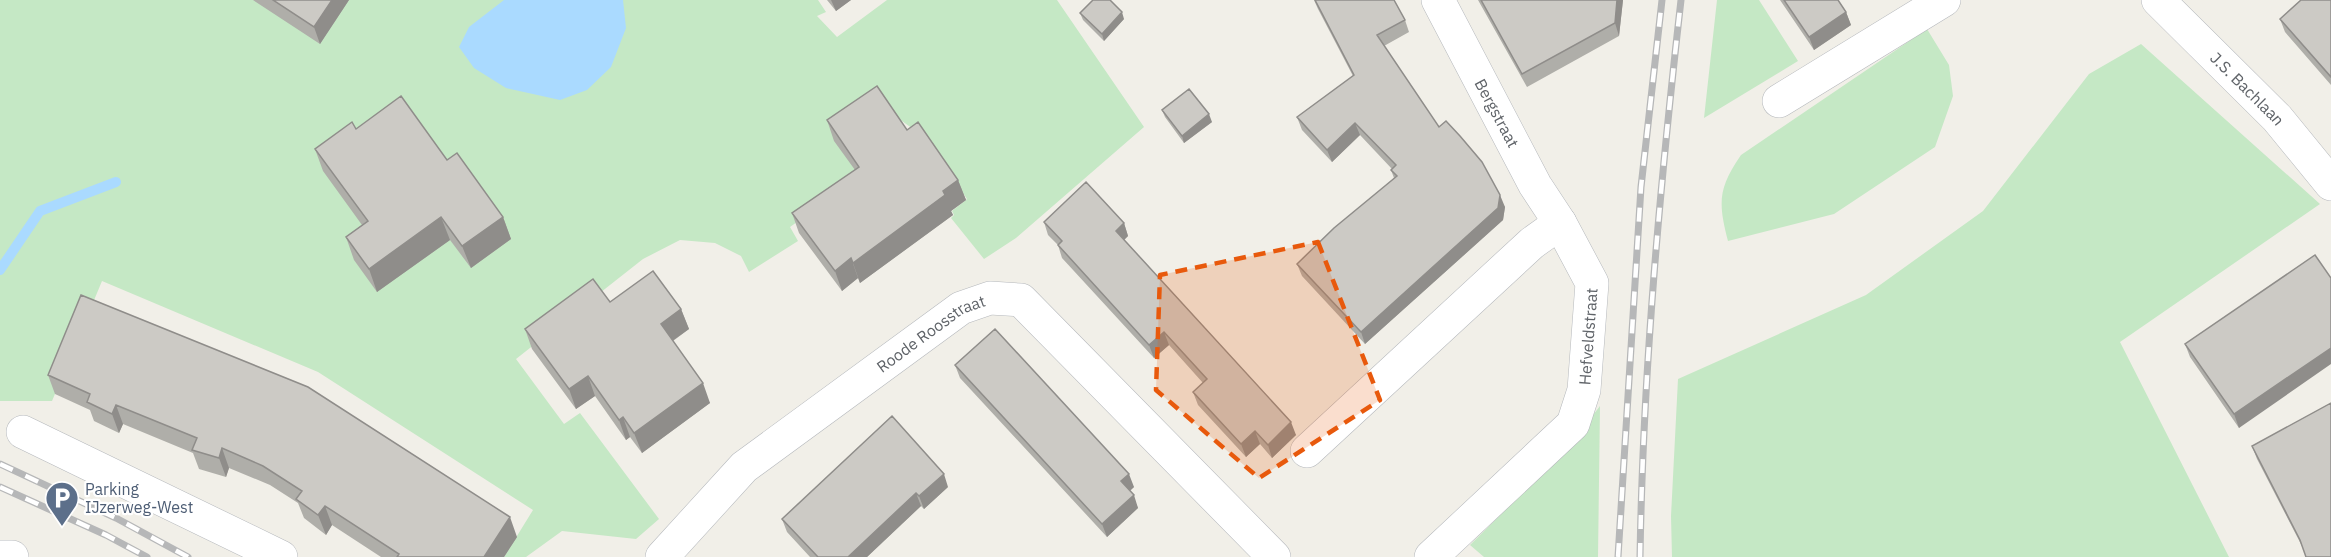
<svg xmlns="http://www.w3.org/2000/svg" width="2331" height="557" font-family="'IBM Plex Sans',sans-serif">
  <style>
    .green { fill: #c5e8c5 }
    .water { fill: #aadaff }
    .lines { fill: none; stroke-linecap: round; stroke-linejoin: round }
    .stream { stroke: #aadaff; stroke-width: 10 }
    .minor-casing { stroke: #b5b8bc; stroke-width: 34 }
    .minor { stroke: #fff; stroke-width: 33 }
    .rail-casing { stroke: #b6b7b8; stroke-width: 7 }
    .rail { stroke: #fff; stroke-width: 4.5; stroke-dasharray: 14; stroke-linecap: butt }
    .wall { fill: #afaea9 }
    .shaded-wall { fill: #8f8d8a }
    .building { fill: #cccac5; stroke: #8f8d8a; stroke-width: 1.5 }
    .marked { fill: #e8590c; fill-opacity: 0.2; stroke: #e8590c; stroke-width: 4.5; stroke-dasharray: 12 8; stroke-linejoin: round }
    .labels { text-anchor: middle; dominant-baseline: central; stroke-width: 4.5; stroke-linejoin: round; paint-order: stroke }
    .street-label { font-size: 16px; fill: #5f6368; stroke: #fff }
    .service-label { font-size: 16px; fill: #4e5e75; stroke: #fff; text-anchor: start }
  </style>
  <rect width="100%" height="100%" fill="#f1efe8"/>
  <!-- green -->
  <path class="green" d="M0,0H818L826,12L817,16L837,37L887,0H1057L1144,127L1016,238L984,259L951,218L954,215L952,211L967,199L927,139L888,111L866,187L811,212L790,227L798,241L749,272L741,256L715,243L680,240L643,259L516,359L564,424L580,413L659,519L636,539L562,531L526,557H504L533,510L318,372L102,281L52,401H0Z
    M1717,0H1759L1798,61L1704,118Z
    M1927,29L1949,65L1953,96L1935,147L1834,214L1728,241C1718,202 1718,189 1741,155Z
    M2141,44L2320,204L2120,342L2229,557H1672L1671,516L1678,379L1866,295L1983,211L2089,74Z
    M1600,406L1598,557H1484L1470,545L1566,450Z"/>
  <!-- water -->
  <path class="water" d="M504,0H623L626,28L611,67L587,90L560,100L506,88L474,68L459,47L469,27Z"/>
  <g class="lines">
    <!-- stream -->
    <path class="stream" d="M0,270L40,211L116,182"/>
    <defs>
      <g id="minor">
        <path id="s1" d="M2158,0L2277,118L2331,184"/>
        <path d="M1779,101L1944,0"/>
        <path d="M23,432L281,557"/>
        <path d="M1307,451L1532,243L1560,223"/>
        <path d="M0,557H12"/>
        <path id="s2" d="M662,557L744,467L961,308L990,298L1021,300L1274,557"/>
        <path id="s3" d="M1431,557L1573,424L1584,390L1592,283L1560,223L1535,185L1438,0"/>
      </g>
    </defs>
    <!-- minor casing -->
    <use href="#minor" class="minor-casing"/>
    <!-- minor -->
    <use href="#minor" class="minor"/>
    <defs>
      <path id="rail" d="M0,464L116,518L188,557
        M0,487L106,535L147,557
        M1618,557L1641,187L1662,0
        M1640,557C1643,371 1660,185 1681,0"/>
    </defs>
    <!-- rail casing -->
    <use href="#rail" class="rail-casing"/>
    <!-- rail -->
    <use href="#rail" class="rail"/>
  </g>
  <!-- wall -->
  <path class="wall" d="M253,0H349L320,44Z
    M827,0H851L836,11Z
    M1314,0H1394L1405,20L1409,32L1384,46L1439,127L1505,207L1503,220L1365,344L1302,276L1297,264L1394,178L1391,170L1392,169L1360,135L1332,162L1302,130L1297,117L1353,76L1318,9Z
    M1478,0H1623L1619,36L1527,87Z
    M1780,0H1838L1846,12L1851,25L1814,50Z
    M2331,0V85L2285,32L2280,19Z
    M1080,13L1124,19L1104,41L1083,20Z
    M1162,110L1212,122L1184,143L1165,117Z
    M827,120L907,130L958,180L966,200L951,211L953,215L860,283L858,278L842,291L799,233L792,213L855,170L834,141Z
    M356,129L447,160L503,217L511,239L471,268L450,240L377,292L354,260L346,237L362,225L323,171L315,149Z
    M1044,222L1124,223L1128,236L1124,240L1296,435L1272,458L1260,444L1246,457L1198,405L1193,392L1203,383L1169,345L1154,358L1062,258L1058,245L1048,235Z
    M2331,278L2239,428L2190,357L2185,344Z
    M610,302L681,309L689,329L673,341L710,403L642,453L630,437L626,440L595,396L576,409L532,349L525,329Z
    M955,365L1134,487L1130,491L1138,508L1107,537L960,378Z
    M48,375L517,537L504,557H381L332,525L326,535L304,518L298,503L270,485L229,468L226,477L199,469L193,453L123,424L119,433L94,421L90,410L55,394Z
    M2331,403L2304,550L2257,459L2252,446Z
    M948,487L924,509L921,506L867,557H810L787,532L782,519Z"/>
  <!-- shaded-wall -->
  <path class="shaded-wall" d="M332,0H349L320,44L314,27Z
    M831,0H851L836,11Z
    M1617,0H1623L1619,36L1615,23Z
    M1122,12L1124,19L1104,41L1102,34Z
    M1846,12L1851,25L1814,50L1809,37Z
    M1209,114L1212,122L1184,143L1182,136Z
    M1355,123L1360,135L1332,162L1327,150Z
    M958,180L966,200L951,211L953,215L860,283L853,263L943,191Z
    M1500,195L1505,207L1503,220L1365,344L1361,332Z
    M441,217L450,240L377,292L369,269Z
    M503,217L511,239L471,268L462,246Z
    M1124,223L1128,236L1120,244L1116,231Z
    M851,258L858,278L842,291L835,271Z
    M681,309L689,329L668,344L661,324Z
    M1164,332L1169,345L1154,358L1149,345Z
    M2331,348V364L2239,428L2234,414Z
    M588,376L595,396L576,409L569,389Z
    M703,383L710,403L642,453L634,433Z
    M116,405L123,424L119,433L112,414Z
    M623,417L630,437L626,440L619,420Z
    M1291,422L1296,435L1272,458L1268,445Z
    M1255,431L1260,444L1246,457L1241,444Z
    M222,448L229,468L226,477L219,458Z
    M944,474L948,487L924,509L919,496Z
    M1129,474L1134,487L1126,494L1121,481Z
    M916,493L921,506L867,557H848Z
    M1134,495L1138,508L1107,537L1102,524Z
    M325,506L332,525L326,535L318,515Z
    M510,517L517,537L504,557H484Z"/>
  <!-- building -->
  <path class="building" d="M273,0H332L314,27Z
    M1093,0H1110L1122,12L1102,34L1080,13Z
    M1315,0H1394L1405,20L1377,35L1439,127L1446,121L1460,136L1482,162L1500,195L1498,208L1361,332L1297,264L1334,228L1397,176L1391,170L1396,165L1355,123L1327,150L1297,117L1354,75Z
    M1481,0H1617L1615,23L1522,74Z
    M1784,0H1838L1846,12L1809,37Z
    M2301,0H2331V77L2280,19Z
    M877,86L907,130L918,122L958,180L943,191L945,195L853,263L851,258L835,271L792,213L859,167L827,120Z
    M1189,89L1209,114L1182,136L1162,110Z
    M401,96L447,160L457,153L503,217L462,246L441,217L369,269L346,237L368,221L315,149L352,122L356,129Z
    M1086,182L1124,223L1116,231L1291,422L1268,445L1255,431L1241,444L1193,392L1207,379L1164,332L1149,345L1058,245L1062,241L1044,222Z
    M2315,255L2331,278V348L2234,414L2185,344Z
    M653,271L681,309L661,324L703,383L634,433L623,417L619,420L588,376L569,389L525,329L593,279L610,302Z
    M81,295L308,387L510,517L484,557H397L399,554L325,506L318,515L296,499L302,491L263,466L222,448L219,458L192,450L197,438L116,405L112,414L87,402L90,394L48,375Z
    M995,329L1129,474L1121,481L1134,495L1102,524L955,365Z
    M2331,403V557H2306L2300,540L2252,446Z
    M892,416L944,474L919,496L916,493L848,557H818L782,519Z"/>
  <!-- marked area -->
  <path class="marked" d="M1318,242L1380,400L1259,478L1156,390L1160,275Z"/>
  <!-- icons -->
  <defs>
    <symbol id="parking-pin" viewBox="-11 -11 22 30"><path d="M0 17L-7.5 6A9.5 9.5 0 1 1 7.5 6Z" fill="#5c6f8a" stroke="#fff"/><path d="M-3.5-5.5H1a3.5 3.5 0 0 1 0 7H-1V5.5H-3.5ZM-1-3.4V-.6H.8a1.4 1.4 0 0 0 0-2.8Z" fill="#fff"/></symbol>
  </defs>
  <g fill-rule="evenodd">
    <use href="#parking-pin" x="43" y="479" width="38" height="52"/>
  </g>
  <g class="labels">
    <!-- street labels -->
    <g class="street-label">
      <text stroke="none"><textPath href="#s1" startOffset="126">J.S. Bachlaan</textPath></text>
      <text transform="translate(1497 113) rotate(62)">Bergstraat</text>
      <text stroke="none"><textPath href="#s2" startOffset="352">Roode Roosstraat</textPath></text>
      <text stroke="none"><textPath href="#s3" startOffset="284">Hefveldstraat</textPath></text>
    </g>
    <!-- service labels -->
    <g class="service-label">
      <text x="85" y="489">Parking<tspan x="85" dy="18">IJzerweg-West</tspan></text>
    </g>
  </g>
</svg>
